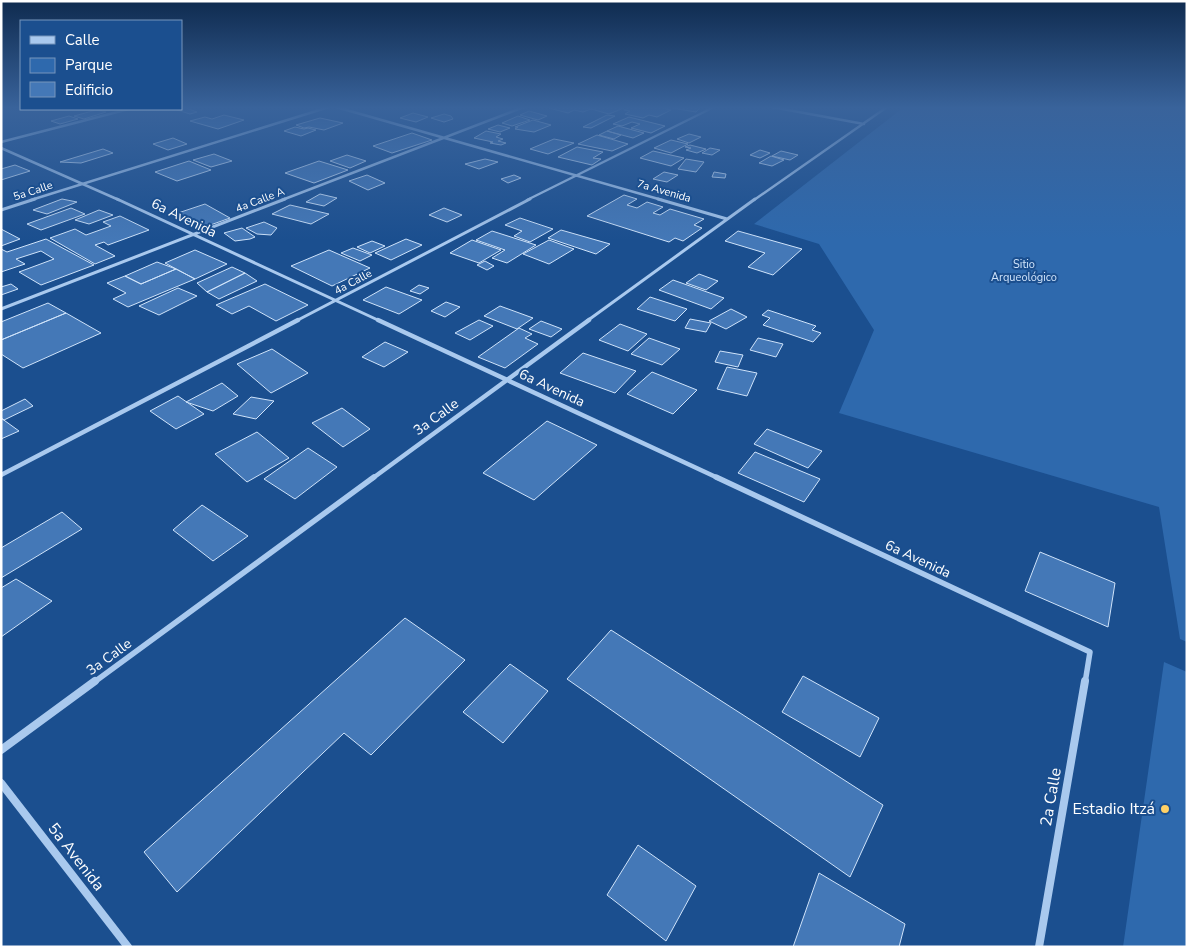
<svg xmlns="http://www.w3.org/2000/svg" width="1188" height="948" font-family="'Nunito Sans',sans-serif">
  <style>
    .green { fill: #2e69ad }
    .building { fill: #4478b7; stroke: #cfe3fa }
    .lines { fill: none; stroke-linecap: round; stroke-linejoin: round }
    .minor-far4 { stroke: #a9c9ee; stroke-width: 2.5 }
    .minor-far3 { stroke: #a9c9ee; stroke-width: 3 }
    .minor-far2 { stroke: #a9c9ee; stroke-width: 4.5 }
    .minor-far1 { stroke: #a9c9ee; stroke-width: 5.5 }
    .minor { stroke: #a9c9ee; stroke-width: 8 }
    .poi-dot { fill: #ffd166; stroke: #1b4f8f; stroke-width: 2 }
    .labels { text-anchor: middle; dominant-baseline: central; stroke-width: 4; stroke-linejoin: round; paint-order: stroke }
    .far-street-label { font-size: 11px; fill: #fff; stroke: #1b4f8f }
    .far-park-label { font-size: 11px; fill: #cfe3fa; stroke: #1b4f8f }
    .street-label { font-size: 14px; fill: #fff; stroke: #1b4f8f }
    .near-street-label { font-size: 16px; fill: #fff; stroke: #1b4f8f }
    .near-poi-label { font-size: 16px; fill: #fff; stroke: #1b4f8f; text-anchor: end }
  </style>
  <rect width="100%" height="100%" fill="#1b4f8f"/>
  <!-- green -->
  <path class="green" d="M904,107H1187V642L1180,639L1159,507L839,413L874,330L819,244L754,224Z
    M1164,662L1187,672V947H1123Z"/>
  <!-- building -->
  <path class="building" d="M181,107H191L186,108L197,112L190,114L174,109H181Z
    M551,107H581L591,109L583,112L574,110L568,113L549,108Z
    M584,107H621L624,108L609,114Z
    M629,107H659L671,110L657,117L649,115L643,118L625,114L630,111L624,110Z
    M673,107H701L696,112L672,108Z
    M96,110L106,112L84,119L74,116Z
    M529,111L547,116L538,120L520,115Z
    M413,113L428,117L416,122L400,118Z
    M444,114L451,116L453,119L444,122L431,118Z
    M224,115L244,120L218,129L190,121L205,117L212,119Z
    M607,115L615,116L591,128L583,127Z
    M69,116L78,119L60,124L51,121Z
    M518,116L530,120L512,126L502,123Z
    M629,117L665,126L651,133L631,128L640,124L632,122L622,126L613,124Z
    M320,118L343,123L324,130L309,127L304,128L296,125Z
    M533,120L551,125L534,132L515,129L518,127H515Z
    M498,125L510,128L500,132L488,129Z
    M618,126L644,133L633,138L607,131Z
    M295,127L304,129L308,128L316,130L301,136L284,131Z
    M486,131L501,134L496,137L503,139L498,141L506,143L501,145L490,143L493,142L474,138Z
    M607,131L621,135L614,139L599,135Z
    M412,133L432,140L392,153L373,146Z
    M689,134L701,137L689,143L677,139Z
    M597,135L628,144L612,151L578,144Z
    M173,138L187,144L168,150L153,144Z
    M554,139L574,143L548,154L530,149Z
    M671,140L688,144L671,153L654,148Z
    M690,145L706,149L697,153L686,150L691,148L685,147Z
    M577,147L603,152L593,158L601,159L592,165L558,157Z
    M710,148L720,150L712,155L702,153Z
    M103,149L113,153L81,163L60,162Z
    M760,150L770,153L760,158L750,155Z
    M653,151L684,158L671,166L640,158Z
    M781,151L798,155L790,160L772,156Z
    M214,154L232,161L211,167L193,160Z
    M347,155L366,161L350,168L330,161Z
    M771,156L784,160L772,166L759,163Z
    M485,159L498,162L479,169L465,164Z
    M686,159L704,162L696,172L678,169Z
    M189,161L211,170L177,181L155,172Z
    M319,161L348,170L314,183L285,173Z
    M15,165L30,171L1,180V169Z
    M664,172L678,175L667,182L653,179Z
    M714,172L726,174L725,178L712,177Z
    M367,175L385,183L368,190L349,181Z
    M514,175L521,178L508,183L501,179Z
    M320,194L337,198L324,206L306,202Z
    M624,195L637,199L627,205L637,208L647,202L663,207L653,213L660,215L670,209L704,219L694,225L702,228L683,241L675,238L669,242L587,216Z
    M62,199L77,202L47,214L33,210Z
    M205,204L230,218L202,228L178,213Z
    M290,205L329,214L311,224L272,214Z
    M71,208L85,214L41,230L27,224Z
    M444,208L462,215L447,222L429,215Z
    M99,210L113,215L89,224L75,220Z
    M120,216L149,230L108,245L104,242L95,245L115,256L95,264L50,238L75,229L86,235L111,226L103,222Z
    M520,218L553,229L530,242L514,236L522,231L505,225Z
    M264,222L277,228L271,235L257,234L246,228Z
    M242,228L255,237L250,239L235,241L224,233Z
    M1,229L20,239L1,246Z
    M561,230L610,244L596,254L548,238Z
    M492,231L536,245L507,263L492,258L505,250L476,240Z
    M738,231L802,249L773,275L748,267L765,253L725,241Z
    M46,239L94,265L41,285L19,272L54,259L41,251L16,259L25,264L1,272V249L7,252Z
    M406,239L422,245L391,260L375,253Z
    M472,240L501,250L479,263L450,253Z
    M549,240L574,249L549,264L523,254Z
    M372,241L385,246L370,253L357,247Z
    M353,248L372,255L360,261L341,253Z
    M195,250L227,264L195,279L165,263Z
    M329,250L370,268L332,286L291,266Z
    M485,261L494,266L487,270L477,265Z
    M157,262L176,269L141,284L125,276Z
    M232,267L245,273L207,292L197,283Z
    M176,269L195,279L128,307L113,299L126,293L107,283L125,276L141,284Z
    M245,273L257,281L219,299L207,292Z
    M699,274L718,281L706,290L686,283Z
    M673,280L724,298L711,309L659,290Z
    M11,284L18,289L1,295V287Z
    M265,284L308,305L276,321L249,306L232,314L216,305Z
    M419,285L429,288L420,294L410,291Z
    M386,287L422,300L399,314L363,300Z
    M178,288L197,296L159,315L139,306Z
    M650,297L687,309L675,321L637,309Z
    M446,302L460,307L445,317L431,311Z
    M48,303L66,313L1,340V322Z
    M500,306L533,318L517,329L484,316Z
    M731,309L747,317L726,329L709,321Z
    M768,310L816,326L812,330L821,333L813,342L763,325L770,318L762,315Z
    M66,313L101,333L23,368L1,354V340Z
    M690,319L711,323L706,332L685,328Z
    M479,320L493,326L470,340L455,333Z
    M541,321L562,329L551,337L529,329Z
    M620,324L647,334L628,351L599,340Z
    M519,328L532,334L525,338L538,344L505,368L478,357Z
    M649,338L680,349L662,365L631,354Z
    M758,338L783,344L776,357L750,350Z
    M385,342L408,352L384,367L362,357Z
    M272,349L308,373L271,393L237,364Z
    M720,351L743,355L738,367L715,362Z
    M583,353L636,371L615,393L560,373Z
    M727,367L757,373L747,396L717,389Z
    M652,372L697,390L673,414L627,394Z
    M222,383L238,396L213,411L186,402Z
    M178,396L204,414L176,429L150,411Z
    M251,397L274,401L256,419L233,414Z
    M25,399L33,406L4,420L1,418V411Z
    M342,408L370,429L343,447L312,423Z
    M1,418L19,431L1,439Z
    M547,421L597,445L534,500L483,473Z
    M767,429L822,451L808,468L754,444Z
    M257,432L289,458L247,482L215,454Z
    M308,448L337,467L295,499L264,479Z
    M755,452L820,479L804,502L738,473Z
    M202,505L248,536L213,561L173,530Z
    M62,512L82,529L1,578V548Z
    M1040,552L1115,583L1108,627L1025,591Z
    M16,579L52,601L1,637V588Z
    M405,618L465,660L371,755L344,733L177,892L144,852Z
    M611,630L883,805L850,877L567,679Z
    M510,664L548,691L503,743L463,712Z
    M803,676L879,718L860,757L782,712Z
    M638,845L696,886L666,941L607,895Z
    M819,873L905,924L899,947H793Z"/>
  <g class="lines">
    <!-- minor-far4 -->
    <path class="minor-far4" d="M336,107L662,200
      M772,107L864,124
      M1,142L129,109
      M1,148L119,200
      M31,200L329,107
      M282,200L524,107
      M527,200L714,107
      M754,200L887,107"/>
    <!-- minor-far3 -->
    <path class="minor-far3" d="M117,199L380,321
      M658,199L727,219
      M1,210L35,199
      M1,309L285,199
      M296,321L530,199
      M587,321L755,199"/>
    <!-- minor-far2 -->
    <path class="minor-far2" d="M378,320L718,478
      M1,475L298,320
      M373,478L589,320"/>
    <!-- minor-far1 -->
    <path class="minor-far1" d="M716,477L1090,652L1085,683
      M93,683L374,477"/>
    <!-- minor -->
    <path class="minor" d="M1,750L95,681
      M1,783L128,947
      M1039,947L1085,681"/>
  </g>
  <!-- sky -->
  <linearGradient id="sky" x2="0" y2="1"><stop stop-color="#0f2b4f"/><stop offset="0.45" stop-color="#39639b"/><stop offset="1" stop-color="#39639b" stop-opacity="0"/></linearGradient>
  <rect width="1188" height="240" fill="url(#sky)"/>
  <!-- markers -->
  <circle class="poi-dot" cx="1165" cy="809" r="5"/>
  <g class="labels">
    <!-- far-street labels -->
    <g class="far-street-label">
      <text transform="translate(33 191) rotate(-18)">5a Calle</text>
      <text transform="translate(664 191) rotate(16)">7a Avenida</text>
      <text transform="translate(260 200) rotate(-21)">4a Calle A</text>
      <text transform="translate(353 282) rotate(-28)">4a Calle</text>
    </g>
    <!-- far-park labels -->
    <g class="far-park-label">
      <text x="1024" y="264">Sitio<tspan x="1024" dy="13">Arqueológico</tspan></text>
    </g>
    <!-- street labels -->
    <g class="street-label">
      <text transform="translate(184 218) rotate(26)">6a Avenida</text>
      <text transform="translate(552 388) rotate(25)">6a Avenida</text>
      <text transform="translate(436 417) rotate(-36)">3a Calle</text>
      <text transform="translate(918 559) rotate(25)">6a Avenida</text>
      <text transform="translate(109 657) rotate(-36)">3a Calle</text>
    </g>
    <!-- near-street labels -->
    <g class="near-street-label">
      <text transform="translate(1051 797) rotate(-80)">2a Calle</text>
      <text transform="translate(76 857) rotate(52)">5a Avenida</text>
    </g>
    <!-- near-poi labels -->
    <g class="near-poi-label">
      <text x="1155" y="809">Estadio Itzá</text>
    </g>
  </g>
  <!-- border -->
  <rect width="1188" height="948" fill="none" stroke="#ffffff" stroke-width="5"/>
  <!-- legend -->
  <rect x="20" y="20" width="162" height="90" fill="#1b4f8f" stroke="#7695bc"/>
  <rect x="30" y="36" width="25" height="8" fill="#a9c9ee" stroke="#7695bc"/>
  <text x="65" y="45" font-size="15" fill="#ffffff">Calle</text>
  <rect x="30" y="58" width="25" height="15" fill="#2e69ad" stroke="#7695bc"/>
  <text x="65" y="70" font-size="15" fill="#ffffff">Parque</text>
  <rect x="30" y="82" width="25" height="15" fill="#4478b7" stroke="#7695bc"/>
  <text x="65" y="95" font-size="15" fill="#ffffff">Edificio</text>
</svg>
